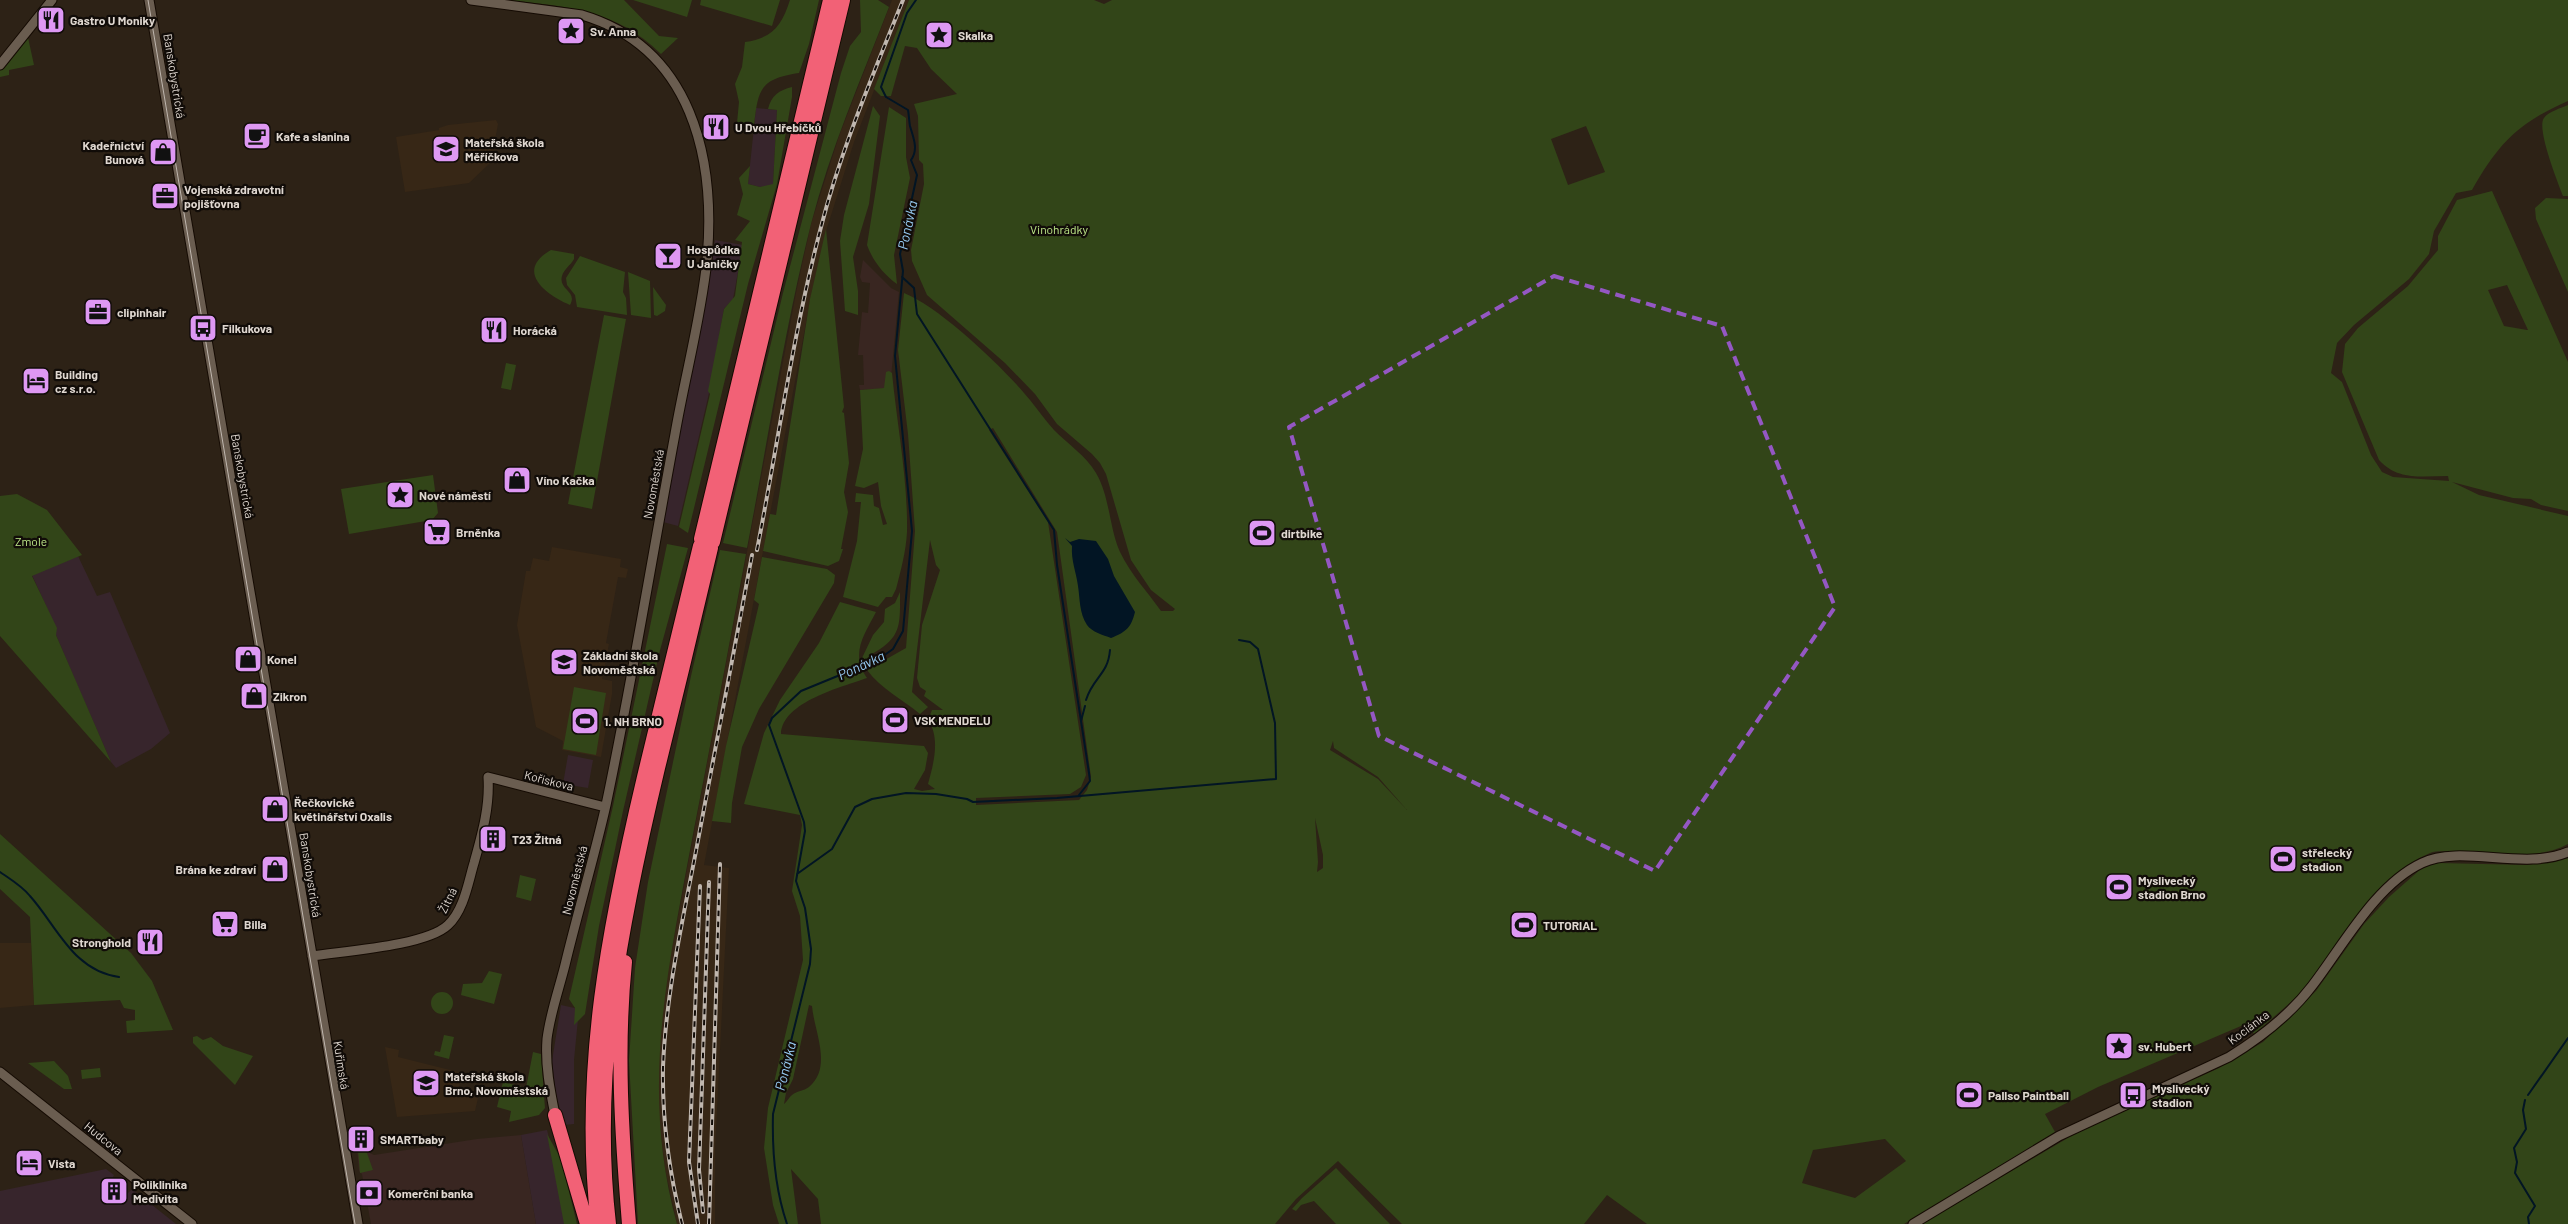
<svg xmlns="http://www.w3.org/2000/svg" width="2568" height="1224" font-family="Barlow,sans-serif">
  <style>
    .commercial { fill: #392621 }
    .industrial { fill: #37252c }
    .built { fill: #372716 }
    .green { fill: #324518; fill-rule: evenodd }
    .water { fill: #021524 }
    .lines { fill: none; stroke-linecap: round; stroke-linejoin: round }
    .stream { stroke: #021524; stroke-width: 2 }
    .minor-casing { stroke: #150b03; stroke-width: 11 }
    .highway-casing { stroke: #150b03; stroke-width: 16 }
    .minor { stroke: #6a5d50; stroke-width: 9 }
    .highway { stroke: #f26176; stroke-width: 14 }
    .tram { stroke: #c0b7af; stroke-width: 1 }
    .rail-casing { stroke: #c0b7af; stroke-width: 4 }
    .rail { stroke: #110c08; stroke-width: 2; stroke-dasharray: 5.5; stroke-linecap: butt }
    .marked { fill: none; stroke: #9457c3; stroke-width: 4; stroke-dasharray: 10 6; stroke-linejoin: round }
    .labels { text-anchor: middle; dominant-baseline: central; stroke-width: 4.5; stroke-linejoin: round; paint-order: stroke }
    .poi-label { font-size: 12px; font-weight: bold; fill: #dfd7d0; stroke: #110c08; text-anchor: start }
    .street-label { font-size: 12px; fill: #dfd7d0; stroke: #110c08 }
    .park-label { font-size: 12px; fill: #bde788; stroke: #110c08 }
    .water-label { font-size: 14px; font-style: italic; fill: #97cbf3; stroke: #110c08 }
  </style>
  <rect width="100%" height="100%" fill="#2d2216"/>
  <!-- commercial -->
  <path class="commercial" d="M863,260L891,288L899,292L890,388L860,390L859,385H864L863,355H858L862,312L868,313L870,283L862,282L860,277Z
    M521,1135L536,1224H371L362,1174L359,1171L357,1147L374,1155L477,1139Z"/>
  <!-- industrial -->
  <path class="industrial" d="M756,108L777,110L773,185L760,187L748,184Z
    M715,240L743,245L733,299L724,309L709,393L678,526L663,522Z
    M78,556L97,596L110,592L170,733L151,749L116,768L111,762L78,687L56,635V628L32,575Z
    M568,755L593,760L588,788L563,784Z
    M561,1005L579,1009L574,1060V1124L564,1125L556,1094L552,1061Z
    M547,1130L560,1181L568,1224H536L521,1135Z
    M106,1169L114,1175L111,1181L127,1194L132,1189L176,1224H0V1191Z"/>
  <!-- built -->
  <path class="built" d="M892,0H909L854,142L827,228L812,291L704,865L729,868L715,1151V1224H677L665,1169L659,1119L658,1066L665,985L797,288L811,224L839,136Z
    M496,120L498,124L491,162L469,183L405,192L396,137L439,130V128L448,125Z
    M552,547L621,559L620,567L628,569L626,578L618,577L606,643L609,644L602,679L612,681V694L601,757L562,750L563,741L536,727L517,625L526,571H530L533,558L549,561Z
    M0,943H31L34,1005L0,1008Z
    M385,1047L399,1050L398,1057L462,1073L458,1093L478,1098L475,1111L397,1117Z"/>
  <!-- green -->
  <path class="green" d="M507,0H624L659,36L678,38L661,54C615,9 568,7 507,0Z
    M633,0H692L687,17Z
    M701,0H780L772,26L700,5Z
    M790,0H819L809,44L799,73C760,79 758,89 754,126L743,132L737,123L739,102L735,84L742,67L745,42C773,38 782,25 790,0Z
    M860,0H878L889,7C861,79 830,150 811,224C784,331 768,440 747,548L723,543L783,293L841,73L850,46L861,32Z
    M909,0H1094L1104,4L1112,0H2568V101C2518,123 2499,143 2472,190L2456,193L2434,231L2429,254L2409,279L2354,325L2337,343L2331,373L2342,382L2371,455L2382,472L2393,477L2449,481L2448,476C2422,476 2398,481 2379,460L2342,372L2345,344L2358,328L2408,286L2438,250V236L2457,200L2492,191L2568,362V511L2541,505L2531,499L2513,498L2452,482L2479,495L2568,516V844C2536,861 2494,853 2460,852C2450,852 2438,850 2430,853C2372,877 2345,940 2307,985C2292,1003 2272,1018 2254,1034L2248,1023L2098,1087L2045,1114L2055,1132L1904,1224H1647L1607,1195L1584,1224H1402L1338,1161L1296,1199L1275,1224H821L818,1199L791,1169L798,1224H779L773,1205L764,1148L768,1108L803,960L800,916L792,891L802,825L800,815L744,804L764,733L780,700L819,643L840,602L876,612C864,635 850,654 867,678C842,687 782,702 781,734L924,746L928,753L925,770L914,789L922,791L935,789L928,784C933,766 941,738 928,720L932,710H943L924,696L926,691L920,687L917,678L922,625L940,570L936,565L930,540L912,692L928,707L920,714C902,699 881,689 867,670L906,648L915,531L908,434L898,350L904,293C940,307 1005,369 1030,400C1038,410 1045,420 1054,430C1068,444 1086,456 1096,473C1110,497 1109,527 1120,552C1131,575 1147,591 1161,611H1173L1175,609L1151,590L1131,560L1106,474L1100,463L1092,454L1057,424L1035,394L1005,363L927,295L912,261L911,250L924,184L923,164L919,160L918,116L914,104L957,94L931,69L917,48L905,46L891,96H881L874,89ZM1586,126L1605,172L1568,185L1551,139ZM2507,285L2528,330H2527L2504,326L2488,290ZM993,428L1057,532L1091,777L1087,790L1079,800L976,805V798L1070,794L1081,787L1086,775L1048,522L989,430ZM1333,741L1334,748L1378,777L1407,810L1378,779L1330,750ZM1315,818L1323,855V868L1317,872L1318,862ZM809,1005L812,1006C814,1031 833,1067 809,1087C804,1091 796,1091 792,1095C789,1097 787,1102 784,1104L786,1093L793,1079ZM1885,1139L1906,1161L1855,1198L1802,1183L1813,1150Z
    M27,33L34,65L9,70V75L0,77V69Z
    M792,87V97L777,184L748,284L688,533L679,527L710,394L708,391L724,309L735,296L742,242L735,240L750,221L737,215L743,194L739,178L750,166L748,184L760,187L773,184L777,110L768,109C771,96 779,90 792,87Z
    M2568,105V196H2563C2558,183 2536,128 2544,118C2548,112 2561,108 2568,105Z
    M873,106L880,116L869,204L853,257L858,291V315L845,311L840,241L844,215Z
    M889,107L906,118V157L910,178L894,255L897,284C883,274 873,261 867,245Z
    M2546,198L2568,199V292L2536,219L2535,208Z
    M826,229L844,407L842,412L844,413L849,463L844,492L848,512L841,549H843L839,561L828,566L763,551L770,514L776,515L810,299Z
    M551,250L574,254V259C570,266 564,269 562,276C558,290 578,291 570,305C546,295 514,271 551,250Z
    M580,256L625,272L623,292L626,298L627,315L577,307L575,295L567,285L566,278Z
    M628,272L650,281L651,318L631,315Z
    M653,287L666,305L665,311L657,316L654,315Z
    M604,315L626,319L592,509L568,504Z
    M506,363L516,365L511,390L501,388Z
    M889,371L892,373C897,425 908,479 907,532C906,551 901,570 896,589L892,597H886L878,607L843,597L857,541L861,502H855L856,493L873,495L874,506L879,508L883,525L887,524L881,506L878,482L864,488L855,486L863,449L860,390L884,388L886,372Z
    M433,475L438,513L432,520L349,534L341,489Z
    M17,494L47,510L82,555L32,576L57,628L56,635L111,762L0,636V496Z
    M667,544L688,548L659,654L623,811L599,926L585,1014L574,1025L575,1008L569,999L613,806Z
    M720,550L746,554C729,646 712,737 694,829C669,965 639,1086 677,1224H638L629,1061L635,968L648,882L691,676Z
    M762,557L827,569L835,575L834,583L759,709L742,747L732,803L731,823L712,821L726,746L759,604L754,600Z
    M900,592C900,626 902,638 870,655V661L863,663L862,658L873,635L884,622L885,609L895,603Z
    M574,687L606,693L596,755L563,749Z
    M0,834L131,953L152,981L173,1030L127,1033L126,1021L135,1020V1010L124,1008L120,1000L34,1005L30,917L0,889Z
    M2568,858V1224H1921L2078,1132L2219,1068L2263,1042L2316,991L2364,924L2389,897L2422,868L2438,863L2527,865Z
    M520,875L536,879L531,901L516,897Z
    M489,971L502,974L494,1004L461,995L463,984L482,983Z
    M431 1003a11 11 0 1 1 22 0a11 11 0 1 1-22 0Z
    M444,1035L454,1037L449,1059L434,1055L435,1051L440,1052Z
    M197,1036L203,1040L211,1037L223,1046L253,1056L235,1085L193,1043V1037Z
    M533,1052L541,1054L545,1108L539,1115L509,1122L511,1111L497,1107L503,1082L526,1088Z
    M54,1061L68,1076L72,1089H64L28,1063Z
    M100,1068L101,1077L82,1079L81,1070Z
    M547,1134L561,1159L577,1224H564Z
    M362,1149L367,1153L373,1170L360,1173L358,1150Z
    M1336,1168L1386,1220L1390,1224H1336L1314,1201L1301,1205L1296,1211L1292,1209L1302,1198Z"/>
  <!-- water -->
  <path class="water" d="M1065,538L1070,542L1079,539L1096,541L1108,559L1114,576L1135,612C1131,628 1126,632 1111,638C1103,635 1092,632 1087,625C1079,613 1080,598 1078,586C1076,571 1071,561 1072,546Z"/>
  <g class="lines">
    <!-- stream -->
    <path class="stream" d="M902,277L914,288L917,314L1054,530L1057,565L1089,773L1090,781L1079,795
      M1086,700C1093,677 1108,675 1110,650
      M1081,721L1085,706
      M0,872C10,879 22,886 30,896C57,926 73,971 119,977
      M797,874L832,849L855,807L872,799L906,793L936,794L967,799L973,802L1057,798L1276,779L1275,723L1258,649L1250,642L1239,640
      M2528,1095L2568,1038
      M2525,1100L2523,1110L2526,1129L2514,1148L2517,1162L2515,1173L2535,1206L2528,1217L2529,1224
      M787,1224C775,1189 772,1151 773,1114L810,964L811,949L805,908L796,881L805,831L804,822L769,725L772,718L801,691L879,659L893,649L903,631L912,531L895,356L903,271L900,254L917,175L911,160C919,149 913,137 910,126C909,121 909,115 908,110L886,97L881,87L907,13L916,0"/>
    <defs>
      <path id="minor" d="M149,0L358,1224
        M471,0L582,15C692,48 716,158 707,260C701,318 685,376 675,434C652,557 632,682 606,805C594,858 578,911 565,965C559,989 550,1014 547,1039C545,1065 550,1090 555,1115
        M0,65L52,0
        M312,956C343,951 426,946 448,925C464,910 468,883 474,863C482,834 490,807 488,777L605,807
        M0,1072L192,1224
        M1913,1224L2059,1136L2229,1057C2260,1038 2290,1015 2312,986C2343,946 2375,885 2422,863C2461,844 2524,871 2568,852"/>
      <path id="highway" d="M701,539L830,0
        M713,542L843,0
        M625,962C616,1050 622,1137 629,1224
        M555,1115L587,1224
        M598,1224C580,1071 609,925 644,777C662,700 681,623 700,546
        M609,1224C591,1069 622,919 658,768C676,695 694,621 711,548"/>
    </defs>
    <!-- minor casing -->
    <use href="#minor" class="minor-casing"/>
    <!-- highway casing -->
    <use href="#highway" class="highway-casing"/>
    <!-- minor -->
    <use href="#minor" class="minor"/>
    <!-- highway -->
    <use href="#highway" class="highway"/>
    <!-- tram -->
    <path class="tram" d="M148,0L355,1224"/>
    <defs>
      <path id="rail" d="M757,550C778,443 793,333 821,227C841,149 873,75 903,0
        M703,1212L699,1170L709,882
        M682,1224C669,1172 662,1120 663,1067C666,989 685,911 699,835C717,742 735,649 752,555
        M698,1224L689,1162L700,886
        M709,1224L720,864"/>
    </defs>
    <!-- rail casing -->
    <use href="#rail" class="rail-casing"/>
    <!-- rail -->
    <use href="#rail" class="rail"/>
  </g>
  <!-- marked area -->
  <path class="marked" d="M1554,276L1722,326L1835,607L1655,871L1379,736L1289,427Z"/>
  <!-- icons -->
  <defs>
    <symbol id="restaurant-square" viewBox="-11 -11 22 22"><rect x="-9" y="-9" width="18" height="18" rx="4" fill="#de98f3" stroke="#110c08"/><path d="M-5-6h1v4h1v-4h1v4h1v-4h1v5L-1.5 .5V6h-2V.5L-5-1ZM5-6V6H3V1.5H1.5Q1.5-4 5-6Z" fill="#111"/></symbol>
    <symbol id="sight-square" viewBox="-11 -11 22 22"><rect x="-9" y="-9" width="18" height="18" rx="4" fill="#de98f3" stroke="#110c08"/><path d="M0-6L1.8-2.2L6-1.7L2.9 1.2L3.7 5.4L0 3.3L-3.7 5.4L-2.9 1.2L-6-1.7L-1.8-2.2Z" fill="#111"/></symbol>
    <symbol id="cafe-square" viewBox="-11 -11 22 22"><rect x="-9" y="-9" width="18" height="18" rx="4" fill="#de98f3" stroke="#110c08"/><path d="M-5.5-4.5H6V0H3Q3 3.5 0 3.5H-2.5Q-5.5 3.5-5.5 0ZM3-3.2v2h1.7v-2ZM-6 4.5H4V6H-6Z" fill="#111"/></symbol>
    <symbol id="school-square" viewBox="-11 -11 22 22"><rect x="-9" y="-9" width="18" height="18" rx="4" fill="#de98f3" stroke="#110c08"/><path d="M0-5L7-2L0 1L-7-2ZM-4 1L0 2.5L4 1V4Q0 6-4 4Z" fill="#111"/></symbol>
    <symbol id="shop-square" viewBox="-11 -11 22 22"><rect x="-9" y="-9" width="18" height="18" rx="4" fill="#de98f3" stroke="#110c08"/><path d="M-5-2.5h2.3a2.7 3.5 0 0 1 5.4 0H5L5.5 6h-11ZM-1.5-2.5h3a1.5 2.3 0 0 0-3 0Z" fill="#111"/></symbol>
    <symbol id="office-square" viewBox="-11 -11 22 22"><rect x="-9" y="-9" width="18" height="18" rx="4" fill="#de98f3" stroke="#110c08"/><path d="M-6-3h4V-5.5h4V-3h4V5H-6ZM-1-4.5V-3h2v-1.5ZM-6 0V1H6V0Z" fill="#111"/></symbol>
    <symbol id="bar-square" viewBox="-11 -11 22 22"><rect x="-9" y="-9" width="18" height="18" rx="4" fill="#de98f3" stroke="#110c08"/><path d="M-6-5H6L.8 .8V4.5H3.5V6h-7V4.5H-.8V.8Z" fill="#111"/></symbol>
    <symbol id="bus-square" viewBox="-11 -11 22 22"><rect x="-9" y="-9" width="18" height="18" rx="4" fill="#de98f3" stroke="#110c08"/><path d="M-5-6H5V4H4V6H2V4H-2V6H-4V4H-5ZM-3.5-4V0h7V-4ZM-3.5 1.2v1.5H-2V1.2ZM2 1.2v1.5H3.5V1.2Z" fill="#111"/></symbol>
    <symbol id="hotel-square" viewBox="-11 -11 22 22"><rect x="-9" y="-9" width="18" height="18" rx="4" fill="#de98f3" stroke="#110c08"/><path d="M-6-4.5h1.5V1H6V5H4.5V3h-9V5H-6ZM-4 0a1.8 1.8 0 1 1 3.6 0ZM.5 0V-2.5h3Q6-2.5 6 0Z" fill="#111"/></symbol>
    <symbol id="supermarket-square" viewBox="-11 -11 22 22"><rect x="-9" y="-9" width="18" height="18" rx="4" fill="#de98f3" stroke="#110c08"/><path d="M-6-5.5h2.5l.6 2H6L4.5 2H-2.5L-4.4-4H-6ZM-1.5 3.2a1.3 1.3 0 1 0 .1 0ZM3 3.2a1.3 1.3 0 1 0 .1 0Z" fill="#111"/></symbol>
    <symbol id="stadium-square" viewBox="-11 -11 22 22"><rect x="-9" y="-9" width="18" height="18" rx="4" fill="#de98f3" stroke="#110c08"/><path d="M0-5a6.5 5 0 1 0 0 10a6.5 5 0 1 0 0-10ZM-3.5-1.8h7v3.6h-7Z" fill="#111"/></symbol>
    <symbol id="building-square" viewBox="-11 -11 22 22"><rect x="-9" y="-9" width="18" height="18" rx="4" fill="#de98f3" stroke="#110c08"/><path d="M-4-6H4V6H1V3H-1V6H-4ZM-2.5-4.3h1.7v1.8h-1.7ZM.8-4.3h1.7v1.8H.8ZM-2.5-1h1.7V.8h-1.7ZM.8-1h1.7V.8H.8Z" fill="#111"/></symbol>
    <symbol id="bank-square" viewBox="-11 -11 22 22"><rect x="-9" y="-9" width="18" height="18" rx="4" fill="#de98f3" stroke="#110c08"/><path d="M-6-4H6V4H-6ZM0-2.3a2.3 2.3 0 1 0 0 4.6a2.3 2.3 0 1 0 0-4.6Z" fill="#111"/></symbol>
  </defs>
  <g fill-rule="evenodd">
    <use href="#restaurant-square" x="35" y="4" width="32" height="32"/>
    <use href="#sight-square" x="555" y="15" width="32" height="32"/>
    <use href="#sight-square" x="923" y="19" width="32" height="32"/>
    <use href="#restaurant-square" x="700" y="111" width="32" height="32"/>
    <use href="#cafe-square" x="241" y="120" width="32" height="32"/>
    <use href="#school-square" x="430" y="133" width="32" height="32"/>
    <use href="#shop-square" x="147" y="136" width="32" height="32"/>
    <use href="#office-square" x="149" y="180" width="32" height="32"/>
    <use href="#bar-square" x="652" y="240" width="32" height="32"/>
    <use href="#office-square" x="82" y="296" width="32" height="32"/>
    <use href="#bus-square" x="187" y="312" width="32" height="32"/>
    <use href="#restaurant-square" x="478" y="314" width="32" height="32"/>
    <use href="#hotel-square" x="20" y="365" width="32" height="32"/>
    <use href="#shop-square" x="501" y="464" width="32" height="32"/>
    <use href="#sight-square" x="384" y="479" width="32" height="32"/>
    <use href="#supermarket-square" x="421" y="516" width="32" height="32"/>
    <use href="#stadium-square" x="1246" y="517" width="32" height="32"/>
    <use href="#shop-square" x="232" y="643" width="32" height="32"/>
    <use href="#school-square" x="548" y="646" width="32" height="32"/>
    <use href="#shop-square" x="238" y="680" width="32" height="32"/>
    <use href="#stadium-square" x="879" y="704" width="32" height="32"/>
    <use href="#stadium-square" x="569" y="705" width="32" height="32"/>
    <use href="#shop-square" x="259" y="793" width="32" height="32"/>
    <use href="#building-square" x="477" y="823" width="32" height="32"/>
    <use href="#stadium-square" x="2267" y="843" width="32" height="32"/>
    <use href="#shop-square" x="259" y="853" width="32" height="32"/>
    <use href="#stadium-square" x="2103" y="871" width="32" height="32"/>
    <use href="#supermarket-square" x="209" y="908" width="32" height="32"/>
    <use href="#stadium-square" x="1508" y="909" width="32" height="32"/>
    <use href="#restaurant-square" x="134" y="926" width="32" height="32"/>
    <use href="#sight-square" x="2103" y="1030" width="32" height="32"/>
    <use href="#school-square" x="410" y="1067" width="32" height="32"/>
    <use href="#stadium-square" x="1953" y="1079" width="32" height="32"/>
    <use href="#bus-square" x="2117" y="1079" width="32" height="32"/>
    <use href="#building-square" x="345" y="1123" width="32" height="32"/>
    <use href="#hotel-square" x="13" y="1147" width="32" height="32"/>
    <use href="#building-square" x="98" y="1175" width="32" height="32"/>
    <use href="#bank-square" x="353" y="1177" width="32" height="32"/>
  </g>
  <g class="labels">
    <!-- poi labels -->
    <g class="poi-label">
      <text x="70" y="20">Gastro U Moniky</text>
      <text x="590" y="31">Sv. Anna</text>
      <text x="958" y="35">Skalka</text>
      <text x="735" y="127">U Dvou Hřebíčků</text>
      <text x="276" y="136">Kafe a slanina</text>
      <text x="465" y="142">Mateřská škola<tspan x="465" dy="14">Měříčkova</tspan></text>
      <text x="144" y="145" text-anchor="end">Kadeřnictví<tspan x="144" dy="14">Bunová</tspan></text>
      <text x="184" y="189">Vojenská zdravotní<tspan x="184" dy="14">pojišťovna</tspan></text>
      <text x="687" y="249">Hospůdka<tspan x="687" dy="14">U Janičky</tspan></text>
      <text x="117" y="312">clipinhair</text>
      <text x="222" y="328">Filkukova</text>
      <text x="513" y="330">Horácká</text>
      <text x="55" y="374">Building<tspan x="55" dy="14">cz s.r.o.</tspan></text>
      <text x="536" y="480">Víno Kačka</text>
      <text x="419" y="495">Nové náměstí</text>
      <text x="456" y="532">Brněnka</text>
      <text x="1281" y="533">dirtbike</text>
      <text x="583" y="655">Základní škola<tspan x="583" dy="14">Novoměstská</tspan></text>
      <text x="267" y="659">Konel</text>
      <text x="273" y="696">Zikron</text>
      <text x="914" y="720">VSK MENDELU</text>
      <text x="604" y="721">1. NH BRNO</text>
      <text x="294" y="802">Řečkovické<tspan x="294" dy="14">květinářství Oxalis</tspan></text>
      <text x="512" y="839">T23 Žitná</text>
      <text x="2302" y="852">střelecký<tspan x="2302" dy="14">stadion</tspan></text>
      <text x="256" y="869" text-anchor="end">Brána ke zdraví</text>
      <text x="2138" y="880">Myslivecký<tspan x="2138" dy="14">stadion Brno</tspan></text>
      <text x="244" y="924">Billa</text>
      <text x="1543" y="925">TUTORIAL</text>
      <text x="131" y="942" text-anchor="end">Stronghold</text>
      <text x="2138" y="1046">sv. Hubert</text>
      <text x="445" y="1076">Mateřská škola<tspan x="445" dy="14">Brno, Novoměstská</tspan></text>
      <text x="2152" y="1088">Myslivecký<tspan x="2152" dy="14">stadion</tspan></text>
      <text x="1988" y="1095">Pallso Paintball</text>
      <text x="380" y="1139">SMARTbaby</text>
      <text x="48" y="1163">Vista</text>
      <text x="133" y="1184">Poliklinika<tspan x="133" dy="14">Medivita</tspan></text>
      <text x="388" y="1193">Komerční banka</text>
    </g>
    <!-- street labels -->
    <g class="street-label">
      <text transform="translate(175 76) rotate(81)">Banskobystrická</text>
      <text transform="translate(243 476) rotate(80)">Banskobystrická</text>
      <text transform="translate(653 484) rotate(-80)">Novoměstská</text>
      <text transform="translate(549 780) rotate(14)">Kořískova</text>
      <text transform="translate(311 875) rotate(81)">Banskobystrická</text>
      <text transform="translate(574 880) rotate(-76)">Novoměstská</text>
      <text transform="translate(447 900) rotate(-64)">Žitná</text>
      <text transform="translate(2248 1027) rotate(-37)">Kociánka</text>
      <text transform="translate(342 1065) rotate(81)">Kuřimská</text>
      <text transform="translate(104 1138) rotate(39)">Hudcova</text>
    </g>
    <!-- park labels -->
    <g class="park-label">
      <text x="1059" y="229">Vinohrádky</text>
      <text x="31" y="541">Zmole</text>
    </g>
    <!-- water labels -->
    <g class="water-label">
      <text transform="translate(907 225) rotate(-78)">Ponávka</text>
      <text transform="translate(861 665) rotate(-25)">Ponávka</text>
      <text transform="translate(785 1066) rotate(-76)">Ponávka</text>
    </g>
  </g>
</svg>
